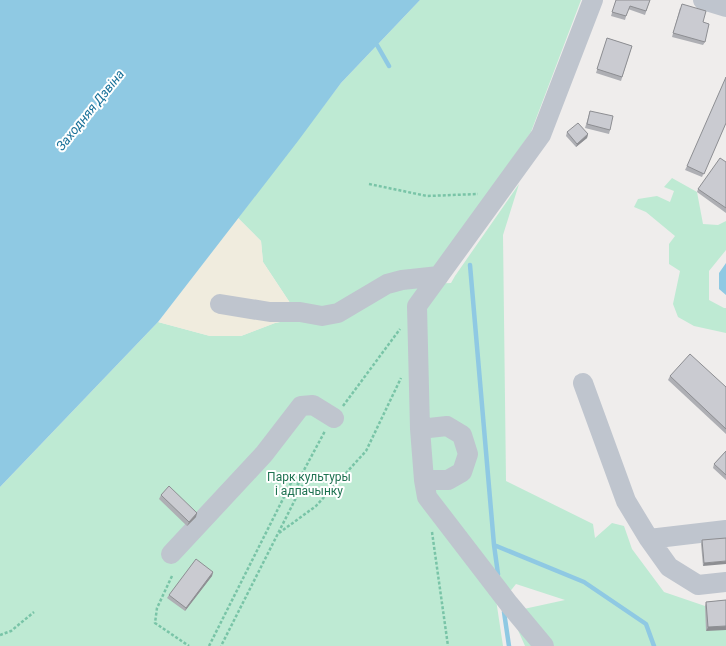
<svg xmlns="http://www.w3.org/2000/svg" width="726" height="646" font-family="Roboto,sans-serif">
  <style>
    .green { fill: #beead3 }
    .sand { fill: #f0ecde }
    .water { fill: #8fc9e3 }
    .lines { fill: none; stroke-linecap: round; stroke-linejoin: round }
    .stream { stroke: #8fc9e3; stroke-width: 4.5 }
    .path { stroke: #79c4a7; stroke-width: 2.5; stroke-dasharray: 3 2; stroke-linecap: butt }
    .minor { stroke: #bfc5ce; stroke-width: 20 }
    .wall { fill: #aeafb4 }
    .shaded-wall { fill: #8d8e92 }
    .building { fill: #cacbd1; stroke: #8d8e92 }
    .labels { text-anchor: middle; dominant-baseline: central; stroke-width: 4; stroke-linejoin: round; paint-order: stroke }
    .park-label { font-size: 12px; fill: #1f7251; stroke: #fff }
    .water-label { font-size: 13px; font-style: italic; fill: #197199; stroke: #fff }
  </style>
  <rect width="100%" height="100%" fill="#efedec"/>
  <!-- green -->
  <path class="green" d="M420,0H581L531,132L425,284L451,283L455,276L519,184L503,235L506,481L593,524L595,538L612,523L624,526L632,549L664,592L705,606L726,630V646H525L510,612L565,600L516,584L508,594L492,573L503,646H0V487L158,322L210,336H241L275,323L300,318L263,262L261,241L238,218L341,83Z
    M672,178L697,192L703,224L718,225L726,221V250L709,271V300L724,308H726V333L694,326L678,317L673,304L680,271L669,264V244L675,236L646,212L634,207L638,199L657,196L670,202L674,191L664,187Z"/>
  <!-- sand -->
  <path class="sand" d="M238,218L261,241L263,262L300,318L275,323L241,336H210L158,322Z"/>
  <!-- water -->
  <path class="water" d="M0,0H420L341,83L298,141L158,322L0,487Z
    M726,263V295L719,289V273Z"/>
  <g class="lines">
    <!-- stream -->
    <path class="stream" d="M373,43L377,45L389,66
      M470,265L494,545L584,582L646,624L654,646
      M494,545L498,574
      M504,612L509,646"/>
    <!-- path -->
    <path class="path" d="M369,184L427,196L478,194
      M343,406L400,329
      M297,483L325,431
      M432,532L448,646
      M279,533L316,506L366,451L401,378
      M172,576L157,608L155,623L189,646
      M0,635L11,631L34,612
      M209,646L292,481L302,486L221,646"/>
    <!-- minor -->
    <path class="minor" d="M703,0L726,7
      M220,304L270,312H300L322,316L338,313L387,284L402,280L439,276
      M583,383L626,501L649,539L669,567L698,585L726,582
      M420,429L447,426L462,435L468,454L462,472L448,480H424
      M649,539L726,530
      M171,554L264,454L301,406L313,405L334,418
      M544,646L509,604L427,497L424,480L420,429L417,306L541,135L593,0"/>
  </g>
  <!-- wall -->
  <path class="wall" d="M616,0H650L645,15L628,9L625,20L611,16Z
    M680,8L703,22L705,42L703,45L672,37Z
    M607,38L632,46L621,81L596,73Z
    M590,111L610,130L609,134L585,128Z
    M726,123L702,177L685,170L687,166Z
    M567,132L588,134L587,138L576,147L566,136Z
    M726,162V213L697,192L698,189Z
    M670,376L726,387V434L668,380Z
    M726,451V480L713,468L714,464Z
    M161,495L196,517L187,526L159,499Z
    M726,538L703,566L701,544L702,540Z
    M213,572L212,576L185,611L167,598L169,595Z
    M726,600L706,631L705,606L706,602Z"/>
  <!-- shaded-wall -->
  <path class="shaded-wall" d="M588,134L587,138L576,147L577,144Z
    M197,513L196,517L187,526L189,522Z
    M726,561V564L703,566L704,563Z
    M213,572L212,576L185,611L186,608Z
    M726,626V630L706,631L708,627Z"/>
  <!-- building -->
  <path class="building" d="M616,0H650L646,11L630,6L626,16L612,12Z
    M682,4L706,11L703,22L709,24L705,42L673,33Z
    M607,38L632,46L622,77L597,69Z
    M726,77V123L704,174L687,166Z
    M590,111L613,116L610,130L587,124Z
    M578,123L588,134L577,144L567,132Z
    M720,158L726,162V208L698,189Z
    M690,354L726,387V429L670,376Z
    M726,451V475L714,464Z
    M169,486L197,513L189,522L161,495Z
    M726,538V561L704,563L702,540Z
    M196,559L213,572L186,608L169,595Z
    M726,600V626L708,627L706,602Z"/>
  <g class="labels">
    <!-- park labels -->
    <g class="park-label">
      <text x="309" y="477">Парк культуры<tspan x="309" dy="14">і адпачынку</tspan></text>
    </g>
    <!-- water labels -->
    <g class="water-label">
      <text transform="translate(90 110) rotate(-51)">Заходняя Дзвіна</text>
    </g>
  </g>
</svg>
